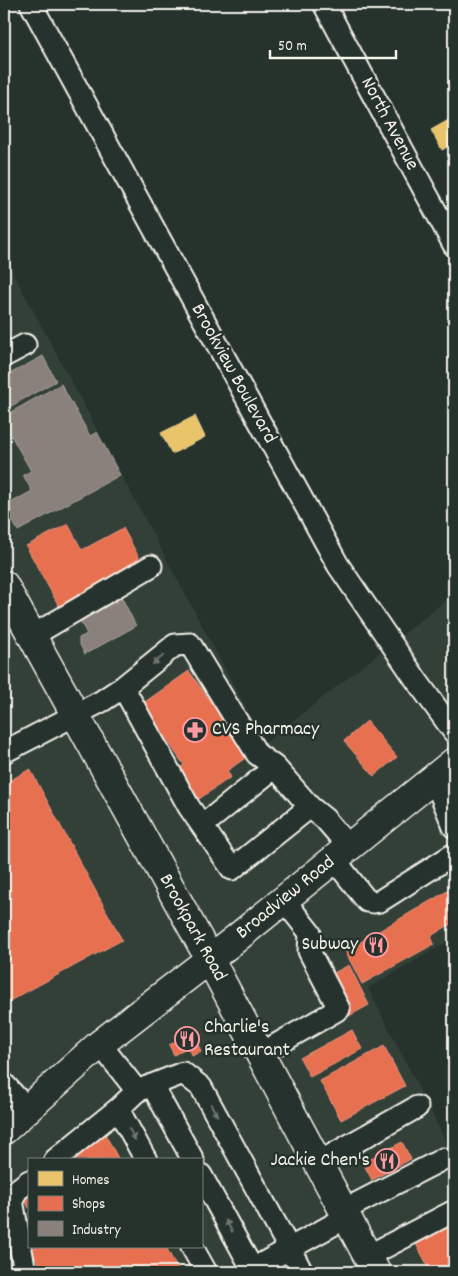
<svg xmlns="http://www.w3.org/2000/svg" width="458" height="1276" font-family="Dekko,sans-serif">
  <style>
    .built { fill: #333f39; fill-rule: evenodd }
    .homes { fill: #e9c46a; stroke: #ecd290 }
    .shops { fill: #e76f51; stroke: #eb967e }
    .industry { fill: #8a817c; stroke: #aaa39c }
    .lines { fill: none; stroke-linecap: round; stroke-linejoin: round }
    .minor-casing { stroke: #f4f1e8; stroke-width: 25 }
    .major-casing { stroke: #f4f1e8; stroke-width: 31 }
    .minor { stroke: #26332d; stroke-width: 21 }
    .major { stroke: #26332d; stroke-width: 28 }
    .oneway { fill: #6e766e }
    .labels { text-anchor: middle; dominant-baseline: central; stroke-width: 5; stroke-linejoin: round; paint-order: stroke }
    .street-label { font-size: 20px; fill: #f4f1e8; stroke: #26332d }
    .poi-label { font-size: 20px; fill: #f4f1e8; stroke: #26332d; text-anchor: start }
  </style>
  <rect width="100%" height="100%" fill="#26332d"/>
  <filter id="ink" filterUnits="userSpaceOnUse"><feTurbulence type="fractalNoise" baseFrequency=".02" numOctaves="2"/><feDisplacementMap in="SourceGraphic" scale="10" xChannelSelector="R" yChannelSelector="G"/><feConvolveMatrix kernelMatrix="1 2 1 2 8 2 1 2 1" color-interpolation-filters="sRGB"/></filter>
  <g filter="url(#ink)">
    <!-- built -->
    <path class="built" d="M4,256L265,743L454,594V938L368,988L454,1157V1272H4ZM29,1160H201V1247H29Z"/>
    <!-- homes -->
    <path class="homes" d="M454,117V143L442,150L431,130Z
      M195,416L205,437L172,454L161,433Z"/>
    <!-- shops -->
    <path class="shops" d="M68,524L82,550L123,528L142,563L60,608L26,546Z
      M189,671L248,756L227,771L231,777L199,799L179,769L184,765L142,704Z
      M367,721L397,757L374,776L344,741Z
      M30,769L122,940L4,1004V784Z
      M449,890L454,900V922L431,936L434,944L362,984L345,951Z
      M349,965L369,1005L349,1016L328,976Z
      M352,1030L362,1049L310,1077L300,1058Z
      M192,1033L201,1051L192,1056L187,1047L174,1055L169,1045Z
      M384,1046L405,1086L341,1120L320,1081Z
      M104,1132L119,1160H65Z
      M402,1142L411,1159L372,1180L363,1163Z
      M29,1193V1208L24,1198Z
      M454,1221V1272H435L432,1266L429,1268L415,1242Z
      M30,1247H166L179,1272H43Z"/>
    <!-- industry -->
    <path class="industry" d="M43,356L56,381L4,410V377Z
      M61,384L90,436L97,432L120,475L18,531L5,506L32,491L23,475L31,471L4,423V416Z
      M122,598L136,626L85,654L79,643V638L87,634L80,621Z"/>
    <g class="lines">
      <defs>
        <path id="minor" d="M31,4L338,565L417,681L454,732
          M324,4L454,245
          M4,356L25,345
          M32,636L151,566
          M123,687L175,645L190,644L257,754L275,767
          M4,752L102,701L123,687L189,807L232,869L310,807L325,819L349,847
          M434,778L454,827
          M202,826L275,767L310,807
          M334,859L367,901L374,902L380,901L454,854
          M260,1054L339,1009L309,951L310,933L284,900
          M4,1084L27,1109
          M152,1085L193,1160
          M137,1091L183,1073L201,1087L302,1272
          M118,1109L146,1160
          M55,1160L118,1109L137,1091L100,1044
          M318,1163L417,1107
          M201,1175L254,1272
          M344,1210L443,1159
          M192,1247L206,1272
          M368,1256L454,1211
          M25,1272L12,1200L17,1190L29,1181
          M247,1272L347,1217"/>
        <path id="major" d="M4,585L209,958L376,1272
          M4,1130L100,1044L233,941L454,762"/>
      </defs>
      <!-- minor casing -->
      <use href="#minor" class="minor-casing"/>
      <!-- major casing -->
      <use href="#major" class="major-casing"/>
      <!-- minor -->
      <use href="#minor" class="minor"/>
      <!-- major -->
      <use href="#major" class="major"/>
    </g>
    <!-- one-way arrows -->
    <defs><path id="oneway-solid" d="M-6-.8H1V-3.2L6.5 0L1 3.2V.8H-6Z" transform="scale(1.25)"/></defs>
    <g class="oneway">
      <use href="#oneway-solid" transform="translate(158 660) rotate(141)"/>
      <use href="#oneway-solid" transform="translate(214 1110) rotate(61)"/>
      <use href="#oneway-solid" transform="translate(132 1134) rotate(62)"/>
      <use href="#oneway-solid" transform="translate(229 1226) rotate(-119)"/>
    </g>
  </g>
  <!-- icons -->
  <defs>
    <symbol id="pharmacy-ring" viewBox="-11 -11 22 22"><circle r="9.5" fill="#26332d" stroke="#ff9aa2" stroke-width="1.5"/><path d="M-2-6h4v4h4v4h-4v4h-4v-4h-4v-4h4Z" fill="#ff9aa2"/></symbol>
    <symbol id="restaurant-ring" viewBox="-11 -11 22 22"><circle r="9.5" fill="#26332d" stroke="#ff9aa2" stroke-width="1.5"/><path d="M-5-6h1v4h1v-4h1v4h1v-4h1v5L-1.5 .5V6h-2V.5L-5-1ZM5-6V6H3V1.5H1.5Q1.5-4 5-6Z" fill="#ff9aa2"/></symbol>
  </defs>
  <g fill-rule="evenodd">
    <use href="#pharmacy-ring" x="181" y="716" width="28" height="28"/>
    <use href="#restaurant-ring" x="362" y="931" width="28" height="28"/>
    <use href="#restaurant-ring" x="173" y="1025" width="28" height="28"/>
    <use href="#restaurant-ring" x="373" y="1147" width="28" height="28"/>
  </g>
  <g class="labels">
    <!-- street labels -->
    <g class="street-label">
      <text transform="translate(389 124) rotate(62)">North Avenue</text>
      <text transform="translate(233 374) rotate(61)">Brookview Boulevard</text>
      <text transform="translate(286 898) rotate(-39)">Broadview Road</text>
      <text transform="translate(192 928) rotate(61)">Brookpark Road</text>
    </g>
    <!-- poi labels -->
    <g class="poi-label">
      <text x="212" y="730">CVS Pharmacy</text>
      <text x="358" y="945" text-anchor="end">Subway</text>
      <text x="204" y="1028">Charlie's<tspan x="204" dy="23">Restaurant</tspan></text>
      <text x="370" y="1161" text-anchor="end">Jackie Chen's</text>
    </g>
  </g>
  <!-- margin -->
  <rect width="458" height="1276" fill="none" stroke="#26332d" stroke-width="20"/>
  <rect x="10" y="10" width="438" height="1256" fill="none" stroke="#f4f1e8" stroke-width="2" filter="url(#ink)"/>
  <!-- legend -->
  <rect x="28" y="1158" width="175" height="90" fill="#26332d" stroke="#787f78"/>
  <rect x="38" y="1171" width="25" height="15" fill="#e9c46a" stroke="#787f78"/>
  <text x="72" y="1184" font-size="15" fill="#f4f1e8">Homes</text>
  <rect x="38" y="1196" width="25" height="15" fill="#e76f51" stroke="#787f78"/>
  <text x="72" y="1208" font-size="15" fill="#f4f1e8">Shops</text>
  <rect x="38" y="1221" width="25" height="15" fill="#8a817c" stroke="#787f78"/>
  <text x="72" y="1234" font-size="15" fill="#f4f1e8">Industry</text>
  <!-- scale -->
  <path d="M270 50v8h126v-8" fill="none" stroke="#f4f1e8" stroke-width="2.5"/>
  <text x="278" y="50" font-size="15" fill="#f4f1e8" stroke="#26332d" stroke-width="4" paint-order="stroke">50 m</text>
</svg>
